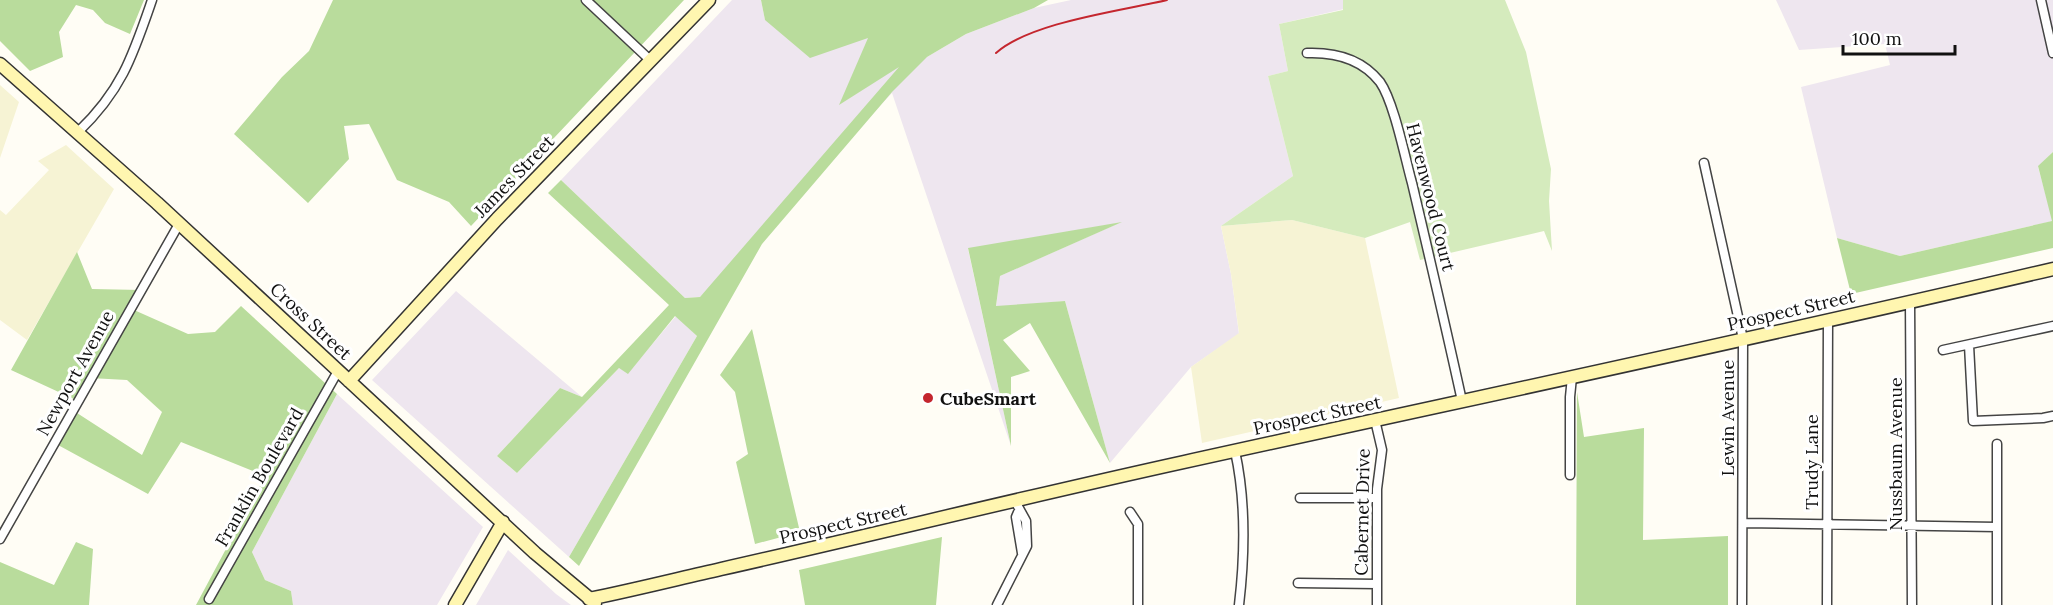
<svg xmlns="http://www.w3.org/2000/svg" width="2053" height="605" font-family="Lora,serif">
  <style>
    .industrial { fill: #eee6ef }
    .farmland { fill: #f6f3d4 }
    .green { fill: #d5ebbd }
    .forest { fill: #b9dc9c }
    .lines { fill: none; stroke-linecap: round; stroke-linejoin: round }
    .street-casing { stroke: #444; stroke-width: 11 }
    .secondary-casing { stroke: #333; stroke-width: 15 }
    .street { stroke: #fff; stroke-width: 8 }
    .secondary { stroke: #fff6b0; stroke-width: 12 }
    .rail { stroke: #c4262e; stroke-width: 2 }
    .poi-dot { fill: #c4262e; stroke: #fff; stroke-width: 2 }
    .labels { text-anchor: middle; dominant-baseline: central; stroke-width: 6; stroke-linejoin: round; paint-order: stroke }
    .street-label { font-size: 18px; fill: #111; stroke: #fff }
    .poi-label { font-size: 18px; font-weight: bold; fill: #111; stroke: #fff; text-anchor: start }
  </style>
  <rect width="100%" height="100%" fill="#fffdf5"/>
  <!-- industrial -->
  <path class="industrial" d="M732,0H761L765,20L869,37L840,104L901,65L927,57L966,34L1034,8L1071,0H1343L1344,9L1279,24L1288,71L1268,76L1293,176L1221,226L1231,274L1239,334L1191,367L1110,463L1065,301L996,307L1000,276L1119,223L968,249L1011,446L892,93L700,297L685,298L561,180Z
    M1776,0H2053V152L2038,167L2053,221L1900,256L1837,238L1801,87L1890,65L1885,44L1799,50Z
    M456,291L582,397L560,388L497,456L517,473L619,368L628,373L676,316L697,336L569,557L372,380Z
    M337,394L483,527L437,605H293L291,591L265,580L252,552Z
    M508,550L556,594L571,605H476Z"/>
  <!-- farmland -->
  <path class="farmland" d="M0,85L19,102L0,158Z
    M66,145L114,189L27,340L0,320V210L6,215L49,170L38,161Z
    M1292,220L1365,238L1399,398L1202,443L1191,367L1239,333L1231,274L1221,226Z"/>
  <!-- green -->
  <path class="green" d="M1343,0H1505L1526,52L1551,169L1549,201L1552,251L1544,231L1420,260L1410,222L1365,238L1292,220L1221,226L1293,176L1268,76L1288,71L1279,24L1343,10Z"/>
  <!-- forest -->
  <path class="forest" d="M0,0H144L130,34L105,23L93,10L76,5L59,32L63,57L30,71L0,41Z
    M333,0H684L471,226L449,202L397,180L369,124L344,126L349,159L308,203L234,134L282,77L309,51Z
    M761,0H1048L1034,8L966,34L927,57L892,92L762,244L579,566L569,557L697,336L675,316L628,374L619,368L517,473L497,456L560,388L582,397L669,305L548,193L561,180L685,298L700,297L899,67L839,105L868,38L810,58L765,20Z
    M2053,152V248L1851,294L1837,238L1900,256L2052,221L2038,166Z
    M1122,222L1000,276L996,306L1065,301L1110,463L1030,323L1003,340L1030,371L1011,377V446L968,248Z
    M77,252L92,289L141,290L134,310L188,334L215,332L241,306L337,394L252,552L265,580L291,591L293,605H196L265,476L181,442L148,494L58,445L77,413L142,455L162,412L127,380L90,378L76,400L11,370Z
    M752,329L800,532L755,544L736,462L748,454L735,392L720,375Z
    M1577,392L1584,437L1644,428L1643,540L1728,536V605H1576Z
    M942,537L936,605H805L799,570Z
    M76,542L93,549L89,605H0V562L54,585Z"/>
  <g class="lines">
    <defs>
      <path id="street" d="M586,0L650,60
        M2041,0L2053,53
        M1307,53C1335,52 1362,59 1380,82C1394,102 1405,158 1412,183C1429,255 1446,328 1462,401
        M78,132C122,90 133,55 152,0
        M1704,163L1743,339L1742,605
        M1910,302L1912,605
        M1969,345L1973,421L2043,418L2053,416
        M1943,350L2053,326
        M1375,420L1382,450L1377,489V605
        M1997,444V605
        M1235,451C1246,501 1245,554 1239,605
        M1570,475V397L1572,377
        M1300,498H1377
        M1019,510L1016,517L1022,553
        M1130,512L1138,524V605
        M1743,523L1997,527
        M0,539L179,224
        M1298,583L1377,584
        M209,599L338,371
        M997,605L1027,546L1026,521L1015,501
        M1827,605L1828,319"/>
      <path id="secondary" d="M0,64L157,203L535,553L595,603
        M349,381L497,219L709,0
        M589,599C633,590 677,579 721,569C876,534 1029,496 1184,462C1474,398 1764,337 2053,269
        M455,605L503,522"/>
    </defs>
    <!-- street casing -->
    <use href="#street" class="street-casing"/>
    <!-- secondary casing -->
    <use href="#secondary" class="secondary-casing"/>
    <!-- street -->
    <use href="#street" class="street"/>
    <!-- secondary -->
    <use href="#secondary" class="secondary"/>
    <!-- rail -->
    <path class="rail" d="M996,53C1031,22 1121,11 1167,0"/>
  </g>
  <!-- markers -->
  <circle class="poi-dot" cx="928" cy="398" r="6"/>
  <g class="labels">
    <!-- street labels -->
    <g class="street-label">
      <text transform="translate(514 176) rotate(-46)">James Street</text>
      <text transform="translate(1431 197) rotate(76)">Havenwood Court</text>
      <text transform="translate(1791 310) rotate(-13)">Prospect Street</text>
      <text transform="translate(311 321) rotate(43)">Cross Street</text>
      <text transform="translate(75 373) rotate(-61)">Newport Avenue</text>
      <text transform="translate(1317 415) rotate(-12)">Prospect Street</text>
      <text transform="translate(1727 418) rotate(-90)">Lewin Avenue</text>
      <text transform="translate(1895 454) rotate(-90)">Nussbaum Avenue</text>
      <text transform="translate(1811 462) rotate(-90)">Trudy Lane</text>
      <text transform="translate(259 477) rotate(-60)">Franklin Boulevard</text>
      <text transform="translate(1362 512) rotate(-89)">Cabernet Drive</text>
      <text transform="translate(843 523) rotate(-13)">Prospect Street</text>
    </g>
    <!-- poi labels -->
    <g class="poi-label">
      <text x="940" y="398">CubeSmart</text>
    </g>
  </g>
  <!-- scale -->
  <path d="M1843 45v9h112v-9" fill="none" stroke="#111111" stroke-width="3"/>
  <text x="1852" y="45" font-size="18" fill="#111111" stroke="#ffffff" stroke-width="4.5" paint-order="stroke">100 m</text>
</svg>
